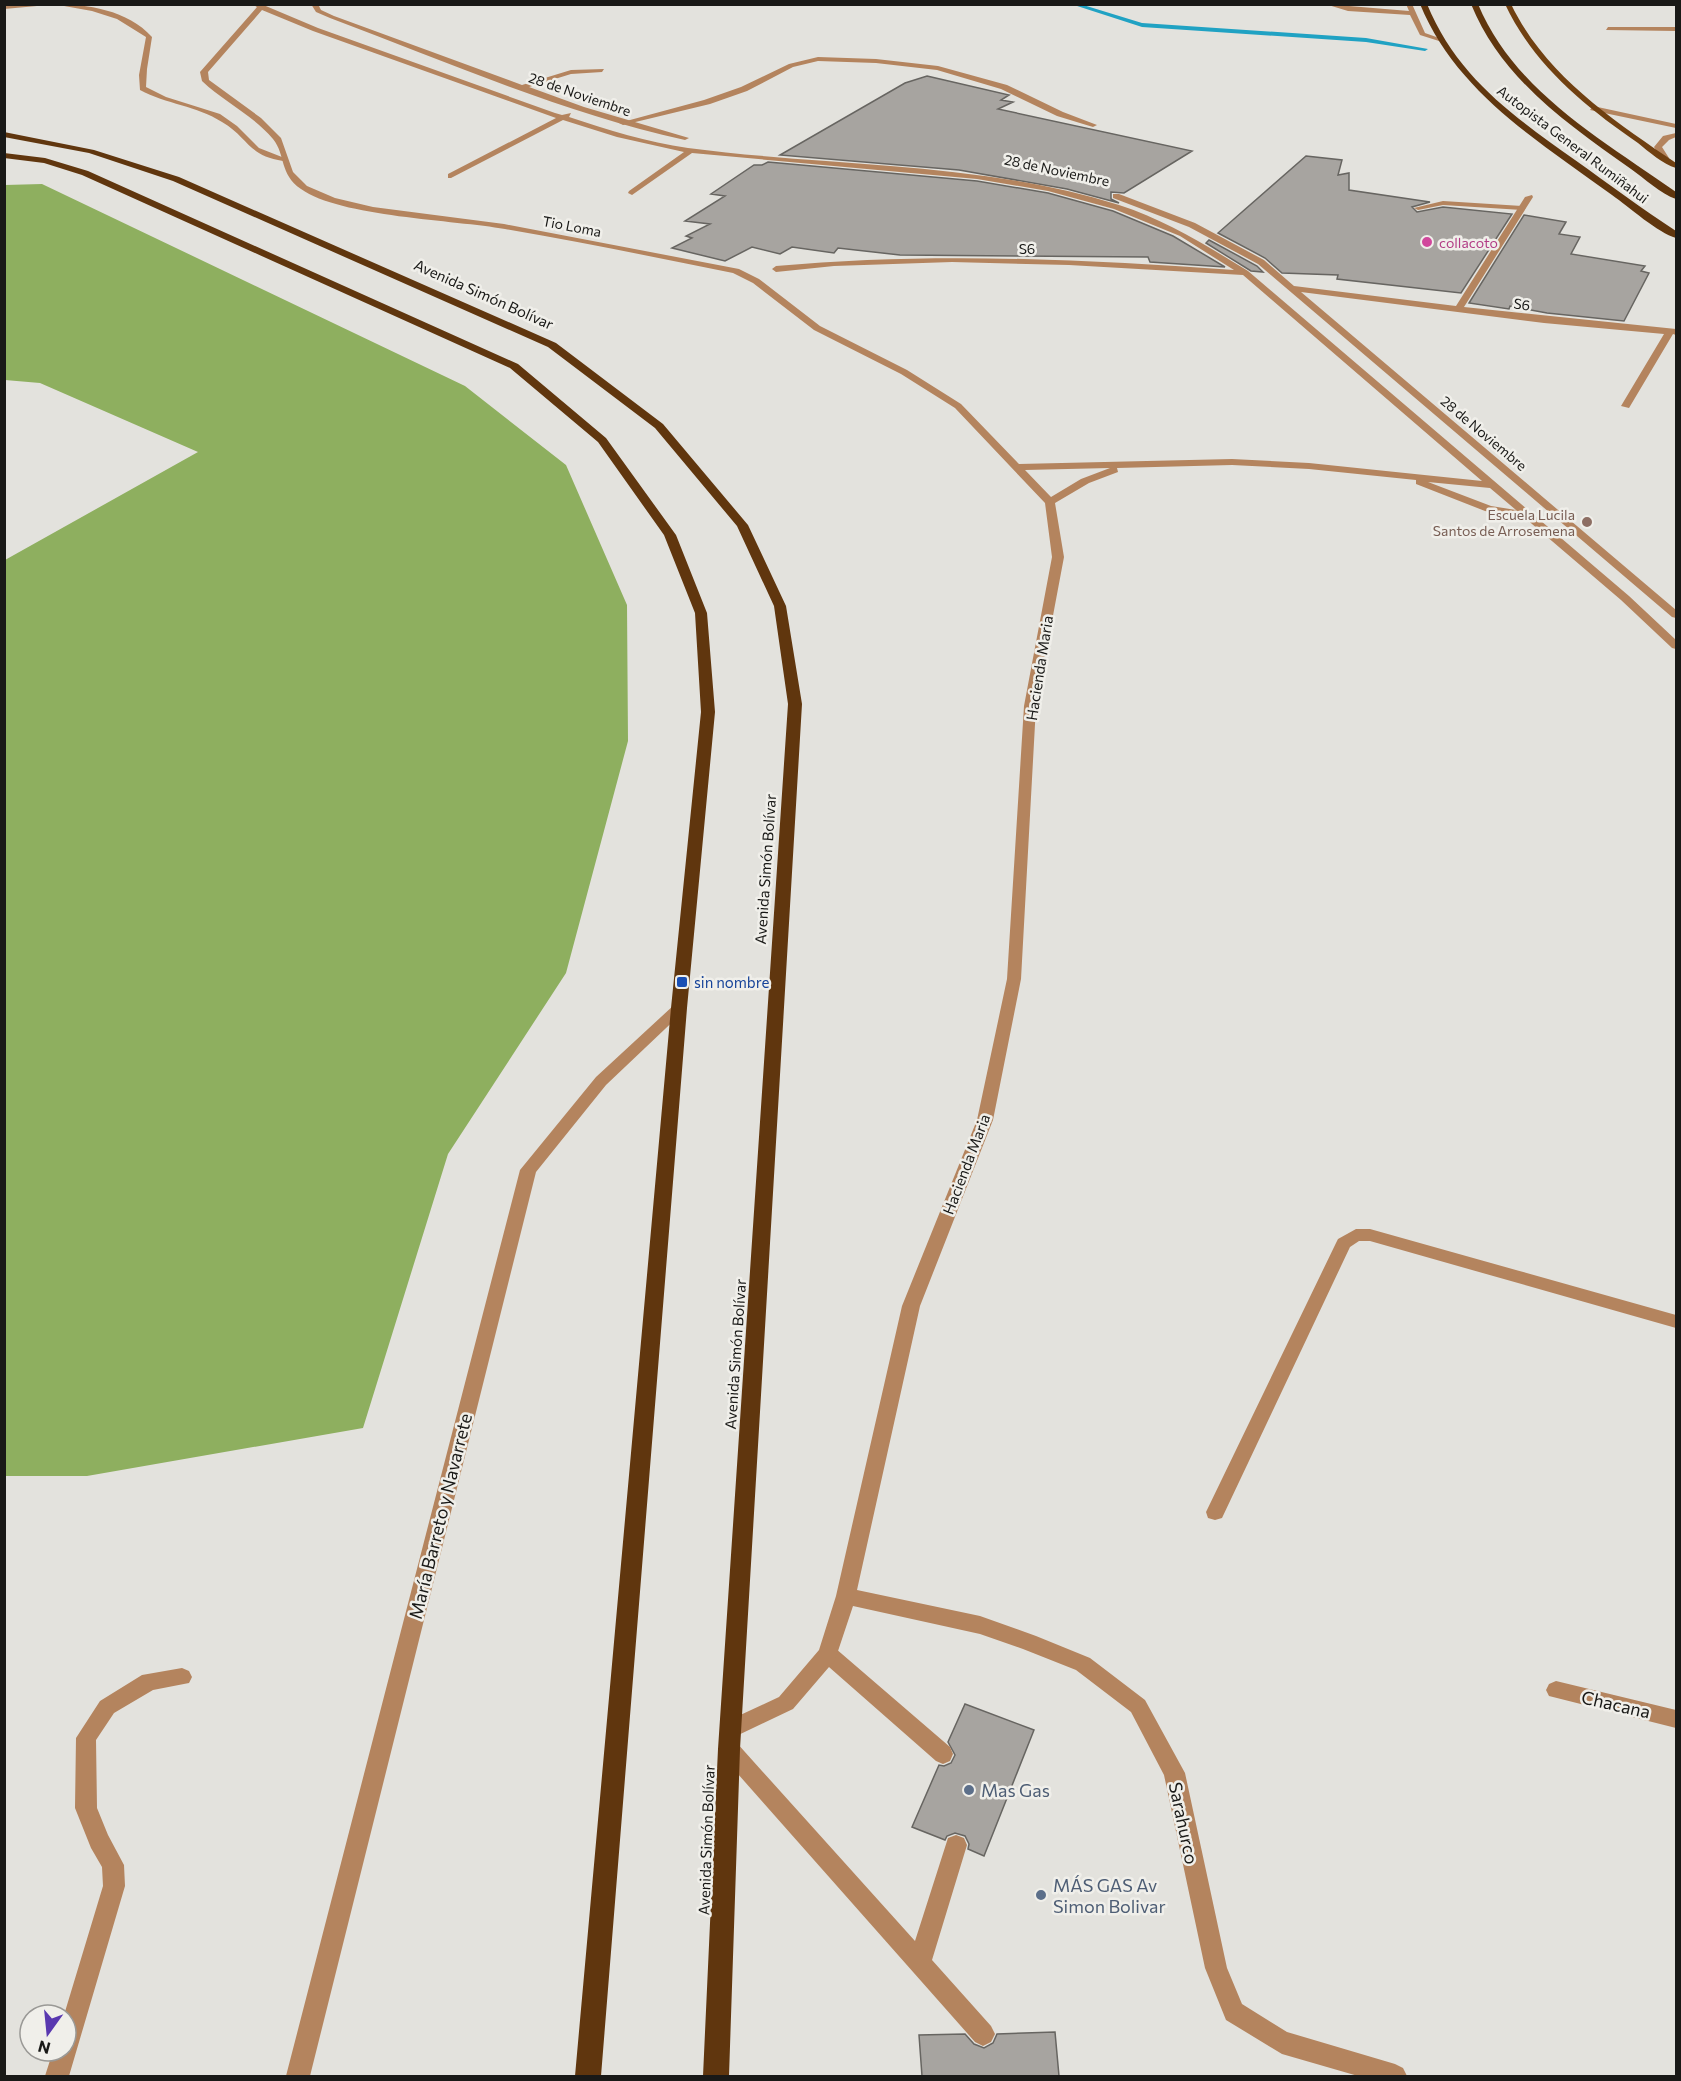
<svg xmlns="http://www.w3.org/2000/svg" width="1681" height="2081" font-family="Commissioner,sans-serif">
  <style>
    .forest { fill: #8eaf5f }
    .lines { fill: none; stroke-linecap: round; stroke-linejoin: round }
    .stream { fill: #20a2c3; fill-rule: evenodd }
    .building { fill: #a7a4a0; stroke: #676561; stroke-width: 1.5 }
    .service { fill: #b4845e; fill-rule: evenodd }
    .minor { fill: #b4845e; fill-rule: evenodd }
    .tertiary { fill: #b4845e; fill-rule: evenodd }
    .primary { fill: #704011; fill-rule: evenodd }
    .trunk { fill: #60360e; fill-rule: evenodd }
    .hotel-dot { fill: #d1479c; stroke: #f0efea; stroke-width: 2 }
    .education-dot { fill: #8d6e63; stroke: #f0efea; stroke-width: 2 }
    .transit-dot { fill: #1a4fb4; stroke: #f0efea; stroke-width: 2 }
    .service-dot { fill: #5c6f8a; stroke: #f0efea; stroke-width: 2 }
    .labels { text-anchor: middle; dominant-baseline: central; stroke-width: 5; stroke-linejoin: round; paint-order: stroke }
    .far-street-label { font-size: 14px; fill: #191917; stroke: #f0efea }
    .far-hotel-label { font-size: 14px; fill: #b23c85; stroke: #f0efea; text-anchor: start }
    .far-education-label { font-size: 14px; fill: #785e54; stroke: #f0efea; text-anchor: end }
    .street-label { font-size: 15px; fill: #191917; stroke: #f0efea }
    .transit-label { font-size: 15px; fill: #164399; stroke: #f0efea; text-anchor: start }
    .near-street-label { font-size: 18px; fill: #191917; stroke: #f0efea }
    .near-service-label { font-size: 18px; fill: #4e5e75; stroke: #f0efea; text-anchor: start }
  </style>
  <rect width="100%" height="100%" fill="#e3e2dd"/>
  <!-- forest -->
  <path class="forest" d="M42,184L465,386L566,465L627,605L628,741L566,973L448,1154L363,1428L87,1476H5V560L198,452L40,383L5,380V185Z"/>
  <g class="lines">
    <!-- stream -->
    <path class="stream" d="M1080,4L1142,23L1366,38L1428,49L1425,51L1366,42L1142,27L1071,4Z"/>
  </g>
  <!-- building -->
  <path class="building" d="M927,76L1009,95L1001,100L1013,102L998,109L1192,151L1124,193L1111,192V199L1119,203L1067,189L959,170L780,155L905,83Z
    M1306,156L1342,160L1338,175L1349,173V190L1430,202L1412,207L1417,212L1443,207L1512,214L1461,293L1337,279L1338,275L1282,273L1265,258L1218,233Z
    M768,162L977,181L1048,193L1113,211L1173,236L1225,267L1150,262L1148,257L900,255L838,248L834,253L792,247L780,254L752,247L725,261L672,248L692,238L686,236L710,224L685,221L725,196L711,194L754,165H762Z
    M1524,215L1566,222L1559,234L1580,237L1571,254L1645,266L1641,271L1649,273L1624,321L1547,313L1510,306L1509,309L1469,303Z
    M1209,240L1257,266L1263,272L1251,271L1206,243Z
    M965,1704L1034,1730L984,1856L968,1849L969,1844L965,1836L955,1833L947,1836L945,1840L912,1827L939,1765L944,1766L951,1763L955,1755L948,1742Z
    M1055,2032L1059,2076H922L919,2035L965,2034L974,2044L984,2048L993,2043L997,2034Z"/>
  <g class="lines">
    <!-- service -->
    <path class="service" d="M40,4L37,6L4,9V5Z
      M53,4C87,4 128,10 152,37L147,69L146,87L166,97L220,114L237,126L259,148L287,159L283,161C248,156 249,138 222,122C197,106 166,104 140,90L139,75L146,37L117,19L92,11Z
      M1325,4L1409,11L1406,4H1412L1425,33L1442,39L1439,41L1420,35L1410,15L1348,11Z
      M818,57L876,59L938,66L1007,85L1063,112L1097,125L1093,127L1057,116L1001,89L937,70L876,63L818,61L793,67L747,91L710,104L623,125L619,123L704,100L741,87L789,64Z
      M1443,201L1522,206L1526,208L1522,210L1443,205L1418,210L1414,208Z
      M828,1645L835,1648L950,1747L953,1754L950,1761L943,1764L936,1761L821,1660L818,1654L821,1648Z
      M729,1739L736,1742L915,1941L948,1838L956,1835L964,1838L967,1845L932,1960L991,2026L995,2034L991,2042L983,2046L975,2042L722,1756L719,1749L722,1742Z"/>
    <!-- minor -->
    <path class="minor" d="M252,4H261L318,28L555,113L562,115L571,113L569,117C608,130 647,142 688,148C831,167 980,161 1119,205C1166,220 1207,246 1248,271L1629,596L1676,640V649L1672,648L1621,600L1525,518L1485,511L1416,484V480L1309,469L1232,465L1117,468L1118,472L1089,483L1055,503L1064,557L1036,706L1021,979L993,1120L920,1306L857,1590L980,1616L1036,1636L1090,1658L1145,1700L1185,1773L1227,1968L1242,2004L1287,2032L1395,2064L1403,2068L1407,2076H1358L1282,2054L1226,2020L1205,1968L1164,1775L1131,1712L1076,1670L1023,1649L980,1634L853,1606L835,1660L793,1709L730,1739L723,1737L720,1730L723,1723L779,1697L819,1650L836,1596L902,1306L977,1120L1007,979L1024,706L1052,557L1045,503L955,408L901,374L814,330L753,283L733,273C658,258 582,242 505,229C455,220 340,217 301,189C279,174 286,155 273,139C253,115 224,102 202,81L200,72L257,7ZM262,10L313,31L556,118L448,174V178H451L563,120L617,137L684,152L629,191L628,193L632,195L692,153L977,179L1048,191L1114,209L1180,236L1234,270C1081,259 929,252 776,266L772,269L776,272L834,266L952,262L1069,265L1243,275L1482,481L1309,463L1232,459L1019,464L961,404L907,370L820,326L759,279L739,269L504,224L373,207L335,198L307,186L293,172L281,138L261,118L209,80L208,72ZM1110,468L1081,479L1051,497L1025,470ZM1428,482L1490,488L1516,510L1491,506Z
      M311,4H318L321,10L334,16L522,85L571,70L604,69L602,72L571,74L529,87L584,107L689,138L685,140C562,113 448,62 330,18L316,12Z
      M1608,27H1676V31L1606,30Z
      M1113,194H1119L1195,223L1264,260L1294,286L1456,306L1525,197L1532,195L1533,197L1464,307L1676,329V335L1673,334L1629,408L1621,406L1664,334L1544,323L1301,292L1676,610V618L1672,617L1258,264L1189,227L1113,198Z
      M679,1003L684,1005L686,1008L684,1011L606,1085L536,1172L310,2076H286L520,1170L596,1077L674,1005Z
      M1356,1229H1370L1676,1315V1328L1370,1241H1359L1350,1247L1222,1518L1215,1520L1208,1518L1206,1512L1336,1243L1338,1239Z
      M182,1668L189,1671L192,1677L189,1683L153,1690L114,1713L96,1740L97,1808L108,1835L124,1865L125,1886L69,2076H45L53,2051H66V2015H64L103,1886L102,1867L91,1848L75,1808L76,1738L100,1701L142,1675Z
      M1556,1681L1676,1710V1728L1549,1696L1546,1690L1549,1684Z"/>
    <!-- tertiary -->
    <path class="tertiary" d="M1593,106L1676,124V128L1590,110Z
      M1676,133V137L1669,140L1662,147L1669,158L1662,160L1654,147L1663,136Z"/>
    <!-- primary -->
    <path class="primary" d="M1505,4H1511C1545,75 1613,120 1676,163V168C1663,164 1649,152 1638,143C1584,106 1533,64 1505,4Z"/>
    <!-- trunk -->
    <path class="trunk" d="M1420,4H1427C1457,77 1513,116 1575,160C1609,184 1642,209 1676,231V238C1658,233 1629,207 1612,195C1538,141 1456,92 1420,4Z
      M1471,4H1478C1514,91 1602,140 1676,192V199C1661,194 1644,178 1631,169C1567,124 1501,78 1471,4Z
      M4,132L94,150L179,177L556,343L663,424L748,525L786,606L802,704L740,1749L729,2076H703L718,1749L788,704L774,606L737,526L655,428L548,347L173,181L89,153L4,137Z
      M4,153L45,158L88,171L518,364L606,438L676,535L707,613L715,712L687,1008L601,2076H575L671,1008L701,712L695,613L664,535L598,442L510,368L82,175L44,163L4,158Z"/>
  </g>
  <!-- markers -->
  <circle class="hotel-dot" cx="1427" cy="242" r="6"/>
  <circle class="education-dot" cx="1587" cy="522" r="6"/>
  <rect class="transit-dot" x="676" y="976" width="12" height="12" rx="3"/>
  <g class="service-dot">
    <circle cx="969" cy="1790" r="6"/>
    <circle cx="1041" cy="1895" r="6"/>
  </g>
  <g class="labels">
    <!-- far-street labels -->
    <g class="far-street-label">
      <text transform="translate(580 94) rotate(19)">28 de Noviembre</text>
      <text transform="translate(1573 144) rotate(37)">Autopista General Rumiñahui</text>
      <text transform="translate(1057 170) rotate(12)">28 de Noviembre</text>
      <text transform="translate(572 226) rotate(11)">Tio Loma</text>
      <text x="1027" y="248">S6</text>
      <text transform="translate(1522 304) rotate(8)">S6</text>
      <text transform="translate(1484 433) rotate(40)">28 de Noviembre</text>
    </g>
    <!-- far-hotel labels -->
    <g class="far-hotel-label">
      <text x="1439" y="242">collacoto</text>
    </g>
    <!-- far-education labels -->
    <g class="far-education-label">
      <text x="1575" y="514">Escuela Lucila<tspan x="1575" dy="16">Santos de Arrosemena</tspan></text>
    </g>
    <!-- street labels -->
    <g class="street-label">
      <text transform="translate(484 294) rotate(24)">Avenida Simón Bolívar</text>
      <text transform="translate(1039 668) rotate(-81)">Hacienda Maria</text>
      <text transform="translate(765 869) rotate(-86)">Avenida Simón Bolívar</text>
      <text transform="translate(966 1164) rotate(-69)">Hacienda Maria</text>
      <text transform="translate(735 1354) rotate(-86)">Avenida Simón Bolívar</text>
      <text transform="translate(706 1840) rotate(-88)">Avenida Simón Bolívar</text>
    </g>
    <!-- transit labels -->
    <g class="transit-label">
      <text x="694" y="982">sin nombre</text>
    </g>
    <!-- near-street labels -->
    <g class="near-street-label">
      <text transform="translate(440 1516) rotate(-76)">María Barreto y Navarrete</text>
      <text transform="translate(1616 1704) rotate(13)">Chacana</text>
      <text transform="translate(1184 1823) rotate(78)">Sarahurco</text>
    </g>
    <!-- near-service labels -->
    <g class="near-service-label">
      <text x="981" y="1790">Mas Gas</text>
      <text x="1053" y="1885">MÁS GAS Av<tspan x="1053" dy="21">Simon Bolivar</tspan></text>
    </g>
  </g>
  <!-- border -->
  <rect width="1681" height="2081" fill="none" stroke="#191917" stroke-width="12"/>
  <!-- north arrow -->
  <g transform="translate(48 2033) rotate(195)"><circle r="28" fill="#f0efea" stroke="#9a9996" stroke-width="1.5"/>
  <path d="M0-4.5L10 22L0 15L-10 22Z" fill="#5938b0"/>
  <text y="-9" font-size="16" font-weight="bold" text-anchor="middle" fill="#191917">N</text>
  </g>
</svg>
